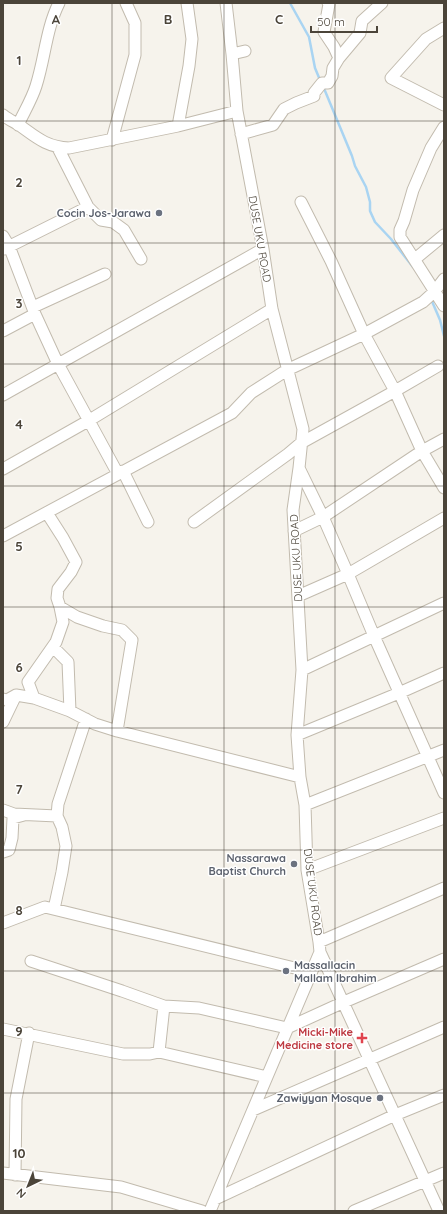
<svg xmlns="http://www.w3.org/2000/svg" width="447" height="1214" font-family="Quicksand,sans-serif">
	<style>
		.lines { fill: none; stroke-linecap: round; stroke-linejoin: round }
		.stream { stroke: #a9d4f2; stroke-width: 2.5 }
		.minor-casing { stroke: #c2bbae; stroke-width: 13 }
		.minor { stroke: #fff; stroke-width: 11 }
		.grid { fill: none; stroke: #4b4439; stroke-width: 1; stroke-opacity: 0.55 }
		.worship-dot { fill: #6b7280; stroke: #fff; stroke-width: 1.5 }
		.health-dot { fill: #e0444e; stroke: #fff; stroke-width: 1.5 }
		.labels { text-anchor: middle; stroke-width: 3; stroke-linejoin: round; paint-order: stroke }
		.worship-label { font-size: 11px; font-weight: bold; fill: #5b616d; stroke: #fff; text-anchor: end }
		.street-label { font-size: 11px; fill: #4b4439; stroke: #fff }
		.health-label { font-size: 11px; font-weight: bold; fill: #be3a42; stroke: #fff; text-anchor: end }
		.grid-label { font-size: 13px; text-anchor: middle; font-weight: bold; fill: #4b4439; stroke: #fff; stroke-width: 3; stroke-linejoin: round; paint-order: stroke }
	</style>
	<rect width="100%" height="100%" fill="#f6f3ec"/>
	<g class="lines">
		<path class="stream" d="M 290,3 L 309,37 L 315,68 L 320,80
			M 323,86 L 352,156 L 355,166 L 366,187 L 370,202 L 370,211 L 375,222 L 391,239 L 413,267
			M 431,299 L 440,320 L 444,336"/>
		<defs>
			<path id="minor" d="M 226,3 L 232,54 L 237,111
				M 328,3 L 329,4 L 324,32 L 334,47 L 339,58
				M 444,28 L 426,39 L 391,78 L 444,105
				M 232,54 L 245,51
				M 3,115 C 8,119 14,122 19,125 C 36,137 46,147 69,148 L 178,126 L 237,111 L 263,249 L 272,309 L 303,429 L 299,468 L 293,510 L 302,670 L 297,735 L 300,777 L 305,805 L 307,870 L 319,942 L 320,952 L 210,1211
				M 18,125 C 24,112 32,99 36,86 C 45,58 46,29 59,3
				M 178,126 L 189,66 L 192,39 L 187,3
				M 444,127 L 431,148 L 413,190 L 404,221 L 400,230 L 400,237 L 444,306
				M 241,134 L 273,125 L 284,109 L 296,103 L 314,96 L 314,93 L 322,83 L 328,83 L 332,76 L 333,68 L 339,58 L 360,33 L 362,21 L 382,3
				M 112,140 L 135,55 L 135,23 L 126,3
				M 58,148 L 88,207 L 101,220 L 113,222 L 124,230 L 141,259
				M 301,202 L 331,261 L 364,334 L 395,391 L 422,451 L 444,488
				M 3,236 L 9,246 L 35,314 L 58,364 L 118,474
				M 4,249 L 88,207
				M 415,259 L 444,235
				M 33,307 L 105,274
				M 3,331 L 35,314
				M 3,395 L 263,249
				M 299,468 L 323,517 L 348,574 L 374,636 L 444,793
				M 3,469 L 88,421 L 272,309
				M 123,471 L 148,522
				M 194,522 L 288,454 L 301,443 L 395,391 L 438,366
				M 294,531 L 323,517 L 422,451 L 444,439
				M 3,536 L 232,413 L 251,393 L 287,370 L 364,334 L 423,302 L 434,292 L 444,279
				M 298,596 L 348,574 L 444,518
				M 60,607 L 77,617 L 103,626 L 122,630 L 132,640 L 117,731
				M 53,647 L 68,662 L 70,711
				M 302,670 L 444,603
				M 34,698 L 28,682 L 56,642 L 63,622 L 60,607 L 57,598 L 58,589 L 71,572 L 76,562 L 63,538 L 47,513
				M 3,699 L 7,700 L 16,695 L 34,698 L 70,711 L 95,724 L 117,731 L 300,777
				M 3,722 L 16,695
				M 297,735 L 399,693 L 444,673
				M 305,805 L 444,750
				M 3,810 L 14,814 L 57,816
				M 3,852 L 9,850 L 12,838 L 13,818 L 24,815
				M 307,870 L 444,818
				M 54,909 L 62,872 L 66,846 L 62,827 L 57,816 L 58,804 L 86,719
				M 3,923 L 45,907 L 311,972
				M 319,942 L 444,888
				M 320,952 L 439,1211
				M 31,961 L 122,991 L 164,1006 L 199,1008 L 287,1028 L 344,1002 L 444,959
				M 3,1029 L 123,1054 L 150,1054 L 159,1052 L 267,1077
				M 159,1052 L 164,1006
				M 253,1110 L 444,1027
				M 3,1173 L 121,1187 L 202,1211
				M 15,1175 L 16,1099 L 29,1033
				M 215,1199 L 395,1115 L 444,1095
				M 354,1211 L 444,1173"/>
		</defs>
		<use href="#minor" class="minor-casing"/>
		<use href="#minor" class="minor"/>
	</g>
	<path class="grid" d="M 112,3 L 112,1211M 224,3 L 224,1211M 335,3 L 335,1211M 3,121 L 444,121M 3,243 L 444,243M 3,364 L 444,364M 3,486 L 444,486M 3,607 L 444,607M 3,728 L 444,728M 3,850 L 444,850M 3,971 L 444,971M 3,1093 L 444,1093"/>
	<g class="worship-dot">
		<circle cx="159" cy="213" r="4"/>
		<circle cx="294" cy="864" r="4"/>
		<circle cx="286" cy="971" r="4"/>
		<circle cx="380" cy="1098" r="4"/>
	</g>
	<path class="health-dot" d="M360 1032h4v4h4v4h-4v4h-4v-4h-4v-4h4z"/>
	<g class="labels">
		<g class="worship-label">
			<text x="151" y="217">Cocin Jos-Jarawa</text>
			<text x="286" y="862">Nassarawa<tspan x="286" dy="13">Baptist Church</tspan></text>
			<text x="294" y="969" text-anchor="start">Massallacin<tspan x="294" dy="13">Mallam Ibrahim</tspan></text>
			<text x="372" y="1102">Zawiyyan Mosque</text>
		</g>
		<g class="street-label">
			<text transform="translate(260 239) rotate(80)" y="4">DUSE UKU ROAD</text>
			<text transform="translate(296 558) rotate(-93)" y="4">DUSE UKU ROAD</text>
			<text transform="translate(313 892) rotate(83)" y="4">DUSE UKU ROAD</text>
		</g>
		<g class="health-label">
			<text x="353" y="1036">Micki-Mike<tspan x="353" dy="13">Medicine store</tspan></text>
		</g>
	</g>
	<g class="grid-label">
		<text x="56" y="24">A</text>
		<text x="168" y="24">B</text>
		<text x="279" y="24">C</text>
		<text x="19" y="65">1</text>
		<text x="19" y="187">2</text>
		<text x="19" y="308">3</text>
		<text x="19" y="429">4</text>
		<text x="19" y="551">5</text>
		<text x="19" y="672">6</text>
		<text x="19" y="794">7</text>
		<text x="19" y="915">8</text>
		<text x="19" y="1036">9</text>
		<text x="19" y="1158">10</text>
	</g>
	<rect width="447" height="1214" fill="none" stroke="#4b4439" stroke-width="8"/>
	<g transform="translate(28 1186) rotate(223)" stroke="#ffffff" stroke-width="3" paint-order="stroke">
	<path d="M0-3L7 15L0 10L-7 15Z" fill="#4b4439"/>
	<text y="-6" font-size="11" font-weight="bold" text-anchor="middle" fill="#4b4439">N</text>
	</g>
	<path d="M311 26v6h66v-6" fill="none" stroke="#4b4439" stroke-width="2"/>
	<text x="317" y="26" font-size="12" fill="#4b4439" stroke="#ffffff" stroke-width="3" paint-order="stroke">50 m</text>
</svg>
